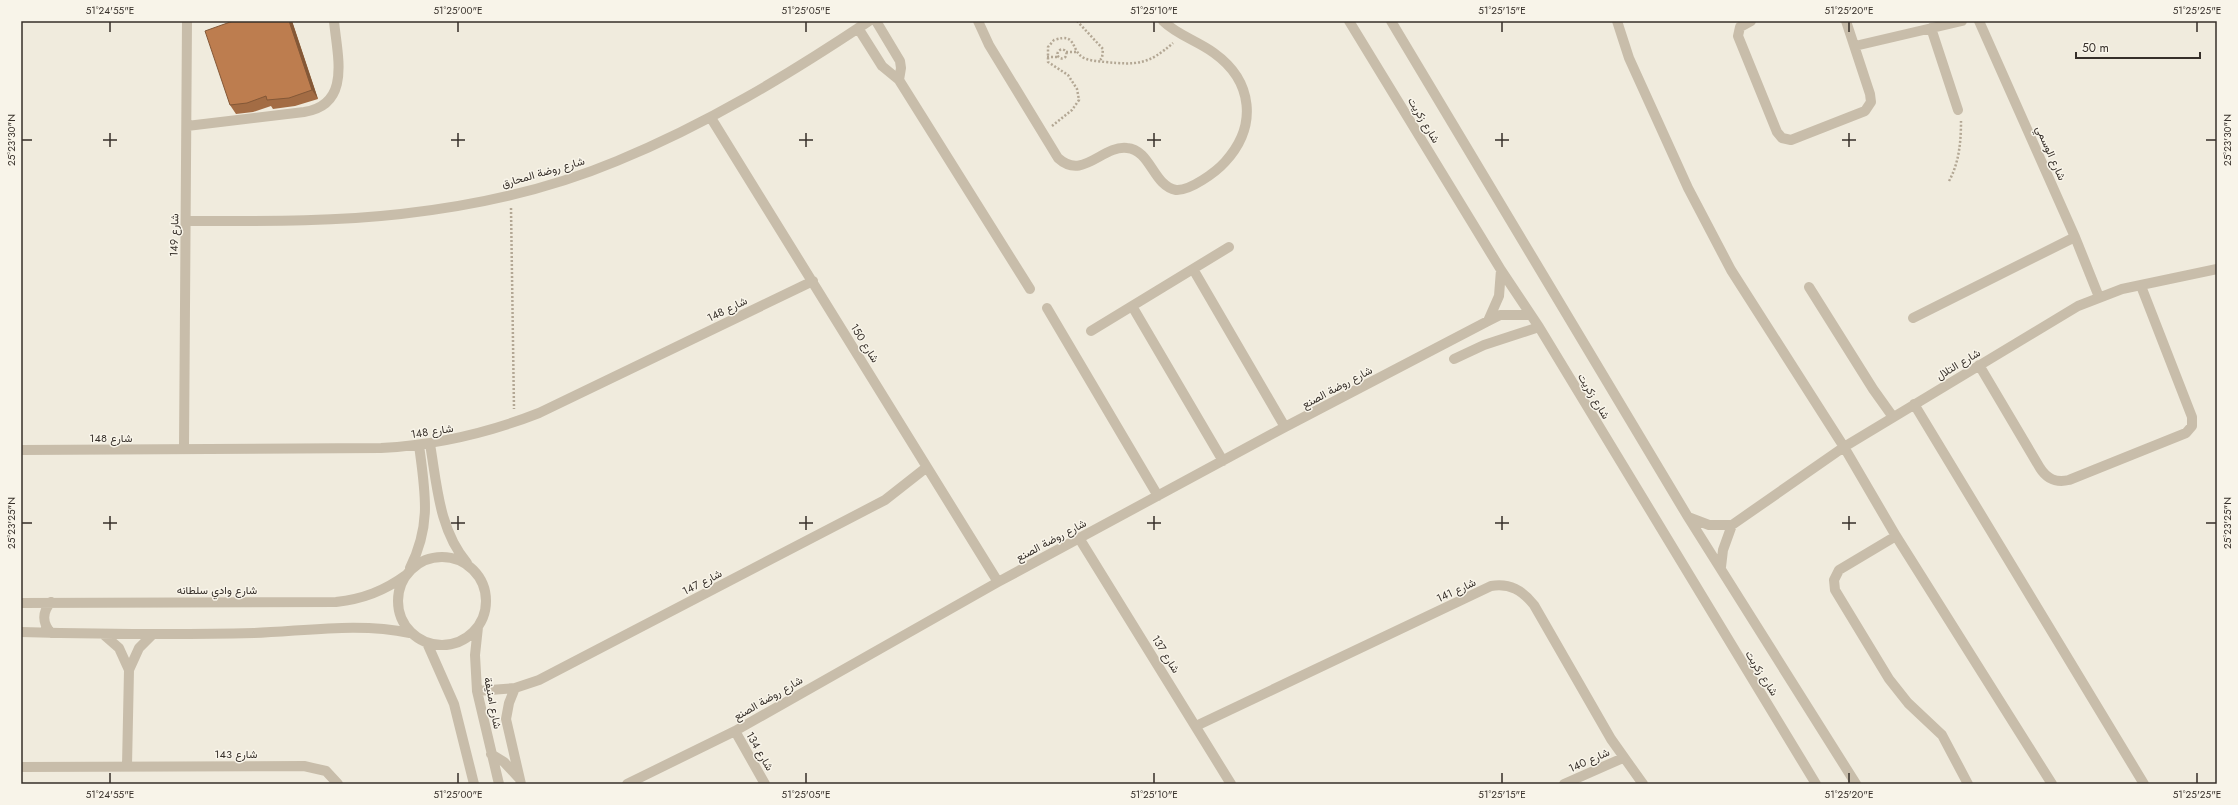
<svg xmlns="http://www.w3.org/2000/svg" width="2238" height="805" font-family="Jost,Vazirmatn,sans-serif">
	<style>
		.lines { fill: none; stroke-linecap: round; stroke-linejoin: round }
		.path { stroke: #b3a794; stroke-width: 2.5; stroke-dasharray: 2 2; stroke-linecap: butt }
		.minor { stroke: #c8bdaa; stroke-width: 10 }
		.wall { fill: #a36c44 }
		.shaded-wall { fill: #845837 }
		.building { fill: #bd7d4f; stroke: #845837 }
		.ticks { fill: none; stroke: #362f29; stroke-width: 1.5 }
		.labels { text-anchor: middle; stroke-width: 3; stroke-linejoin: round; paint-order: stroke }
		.street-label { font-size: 11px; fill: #362f29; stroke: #f8f4e9 }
		.neatline { fill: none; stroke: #362f29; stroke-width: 1.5 }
		.ticks-label { font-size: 10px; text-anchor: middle; fill: #362f29 }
	</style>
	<rect width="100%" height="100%" fill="#f0ebdd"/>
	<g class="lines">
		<path class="path" d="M 1077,21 L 1103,49 L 1102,58 L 1099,61
			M1057.5 54a4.5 4.5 0 1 1 9 0a4.5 4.5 0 1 1-9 0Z
			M 1066,52 L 1078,52
			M 1047,57 L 1058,57
			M 1052,126 L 1072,110 L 1079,100 L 1077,89 L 1068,75 L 1048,62 L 1048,47 L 1054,40 C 1078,32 1070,51 1084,58 C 1090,61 1098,61 1105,62 C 1137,65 1148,65 1173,43
			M 1949,181 C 1959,163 1961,142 1961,121
			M 511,208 L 514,409"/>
		<path class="minor" d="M 876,21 L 900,61 L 901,68 L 899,80
			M 978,21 L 989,45 L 1058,158 C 1083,181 1102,145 1127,148 C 1151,150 1153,186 1176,190 C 1190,191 1216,172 1225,162 C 1258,126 1253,81 1214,53 C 1198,41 1177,35 1163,21
			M 1349,21 L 1501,270 L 1539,327 L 1816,784
			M 1391,21 L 1688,517 L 1856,784
			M 1617,21 L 1629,58 L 1688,188 L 1731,270 L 1844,447 L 1896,536 L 2052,784
			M 1751,21 L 1740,27 L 1738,36 L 1777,132 L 1782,138 L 1791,140 L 1865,111 L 1871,102 L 1870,94 L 1846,21
			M 1979,21 L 2075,237 L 2099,297
			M 858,28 L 882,66 L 899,80 L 1030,289
			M 1931,28 L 1958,110
			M 1855,46 L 1962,21
			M 711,118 L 998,582
			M 187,126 L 304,112 C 352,105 337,55 334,21
			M 186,221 C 258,221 330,222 401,214 C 474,206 550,189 617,161 C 707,124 788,75 869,21
			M 1193,269 L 1285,427
			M 1809,287 L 1873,389 L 1893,417
			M 1132,306 L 1223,461
			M 1047,308 L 1158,496
			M 1913,318 L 2075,237
			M 1488,321 L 1499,296 L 1501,270
			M 1091,331 L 1229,247
			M 1454,359 L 1484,345 L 1539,327
			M 1979,365 L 2040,468 C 2047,479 2056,483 2069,480 L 2186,433 L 2192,426 L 2192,417 L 2141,286
			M 1914,404 L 2144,784
			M 430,444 C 437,485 439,530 467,563
			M 184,449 L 187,21
			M 21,450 L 381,448 C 437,445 488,433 539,413 L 813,281
			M 1688,517 L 1709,525 L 1732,525 L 1844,447 L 2078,306 L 2122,289 L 2217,269
			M 1896,536 L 1839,570 L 1834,580 L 1835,590 L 1889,679 L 1908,703 L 1942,735 L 1968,784
			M 1079,538 L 1231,784
			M398 601a44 44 0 1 1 88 0a44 44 0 1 1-88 0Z
			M 1721,567 L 1723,550 L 1732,525
			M 410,568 C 432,524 425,492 419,445
			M 21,603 L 336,602 C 363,599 384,591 406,575
			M 478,627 L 475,655 L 477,691 L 499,784
			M 21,632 C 99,634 176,635 254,633 C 306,631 359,622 410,633
			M 51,633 C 42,623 42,612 51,602
			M 103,634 L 119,648 L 129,670
			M 427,643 L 454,704 L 474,784
			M 515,688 L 509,703 L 506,719 L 521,784
			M 477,691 L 515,688 L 539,680 L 885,500 L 927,467
			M 1196,726 L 1491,586 C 1510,583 1522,590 1534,605 L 1611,739 L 1643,784
			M 735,731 L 765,784
			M 491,754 L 504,762 L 518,777
			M 127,766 L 129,670 L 139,648 L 153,634
			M 21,767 L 304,766 L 326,771 L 338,784
			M 627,784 L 735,731 L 998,582 L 1285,427 L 1488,321 L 1500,315 L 1531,315
			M 1564,784 L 1623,758"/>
	</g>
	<path class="wall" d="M 292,21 L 318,99 L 295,106 L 273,109 L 271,106 L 253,112 L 236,114 L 230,105 Z"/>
	<path class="shaded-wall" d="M 289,21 L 292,21 L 318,99 L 312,90 Z"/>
	<path class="building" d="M 233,21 L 289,21 L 312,90 L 289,98 L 267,100 L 266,96 L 247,103 L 230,105 L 205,31 Z"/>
	<path class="ticks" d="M 110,22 L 110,32M 458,22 L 458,32M 806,22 L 806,32M 1154,22 L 1154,32M 1502,22 L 1502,32M 1849,22 L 1849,32M 2197,22 L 2197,32M 110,133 L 110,147M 458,133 L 458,147M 806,133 L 806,147M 1154,133 L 1154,147M 1502,133 L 1502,147M 1849,133 L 1849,147M 22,140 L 32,140M 103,140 L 117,140M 451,140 L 465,140M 799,140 L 813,140M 1147,140 L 1161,140M 1495,140 L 1509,140M 1842,140 L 1856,140M 2206,140 L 2216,140M 110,516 L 110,530M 458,516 L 458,530M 806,516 L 806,530M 1154,516 L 1154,530M 1502,516 L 1502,530M 1849,516 L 1849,530M 22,523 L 32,523M 103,523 L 117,523M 451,523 L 465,523M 799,523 L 813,523M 1147,523 L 1161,523M 1495,523 L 1509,523M 1842,523 L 1856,523M 2206,523 L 2216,523M 110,773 L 110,783M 458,773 L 458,783M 806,773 L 806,783M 1154,773 L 1154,783M 1502,773 L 1502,783M 1849,773 L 1849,783M 2197,773 L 2197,783"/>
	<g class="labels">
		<g class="street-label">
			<text transform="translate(1424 120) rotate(59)" y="4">شارع زكريت</text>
			<text transform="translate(2051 153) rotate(66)" y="4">شارع الوسمي</text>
			<text transform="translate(543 172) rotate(-16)" y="4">شارع روضة المحارق</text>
			<text transform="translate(174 235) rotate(-89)" y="4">شارع 149</text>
			<text transform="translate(727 309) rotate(-26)" y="4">شارع 148</text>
			<text transform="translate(865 343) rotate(58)" y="4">شارع 150</text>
			<text transform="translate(1958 364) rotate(-31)" y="4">شارع التلال</text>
			<text transform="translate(1337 387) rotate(-28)" y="4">شارع روضة الصنع</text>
			<text transform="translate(1594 396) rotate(59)" y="4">شارع زكريت</text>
			<text transform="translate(432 431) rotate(-9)" y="4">شارع 148</text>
			<text x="111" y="442">شارع 148</text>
			<text transform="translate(1051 540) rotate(-28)" y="4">شارع روضة الصنع</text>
			<text transform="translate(702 582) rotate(-27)" y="4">شارع 147</text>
			<text x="217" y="594">شارع وادي سلطانه</text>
			<text transform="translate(1456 590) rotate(-25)" y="4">شارع 141</text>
			<text transform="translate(1166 654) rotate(58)" y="4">شارع 137</text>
			<text transform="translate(1762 673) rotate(58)" y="4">شارع زكريت</text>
			<text transform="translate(768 698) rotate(-30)" y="4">شارع روضة الصنع</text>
			<text transform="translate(493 703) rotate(79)" y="4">شارع امنيفة</text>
			<text transform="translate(760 751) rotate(60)" y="4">شارع 134</text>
			<text x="236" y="758">شارع 143</text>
			<text transform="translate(1589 760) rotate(-24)" y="4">شارع 140</text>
		</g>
	</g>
	<rect width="2238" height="805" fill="none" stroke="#f8f4e9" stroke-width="44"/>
	<path d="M2076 52v6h124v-6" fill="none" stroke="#362f29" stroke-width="2"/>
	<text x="2082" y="52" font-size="12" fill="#362f29" stroke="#f8f4e9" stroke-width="3" paint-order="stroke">50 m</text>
	<rect x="22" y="22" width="2194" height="761" class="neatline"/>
	<g class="ticks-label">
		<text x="110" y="14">51°24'55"E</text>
		<text x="458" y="14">51°25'00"E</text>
		<text x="806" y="14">51°25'05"E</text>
		<text x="1154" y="14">51°25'10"E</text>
		<text x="1502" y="14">51°25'15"E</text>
		<text x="1849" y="14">51°25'20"E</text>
		<text x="2197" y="14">51°25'25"E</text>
		<text transform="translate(11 140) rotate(-90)" y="4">25°23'30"N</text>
		<text transform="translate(2227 140) rotate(-90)" y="4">25°23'30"N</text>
		<text transform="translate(11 523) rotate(-90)" y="4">25°23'25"N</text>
		<text transform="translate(2227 523) rotate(-90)" y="4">25°23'25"N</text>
		<text x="110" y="798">51°24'55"E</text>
		<text x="458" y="798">51°25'00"E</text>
		<text x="806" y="798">51°25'05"E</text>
		<text x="1154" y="798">51°25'10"E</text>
		<text x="1502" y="798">51°25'15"E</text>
		<text x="1849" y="798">51°25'20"E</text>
		<text x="2197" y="798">51°25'25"E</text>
	</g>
</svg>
